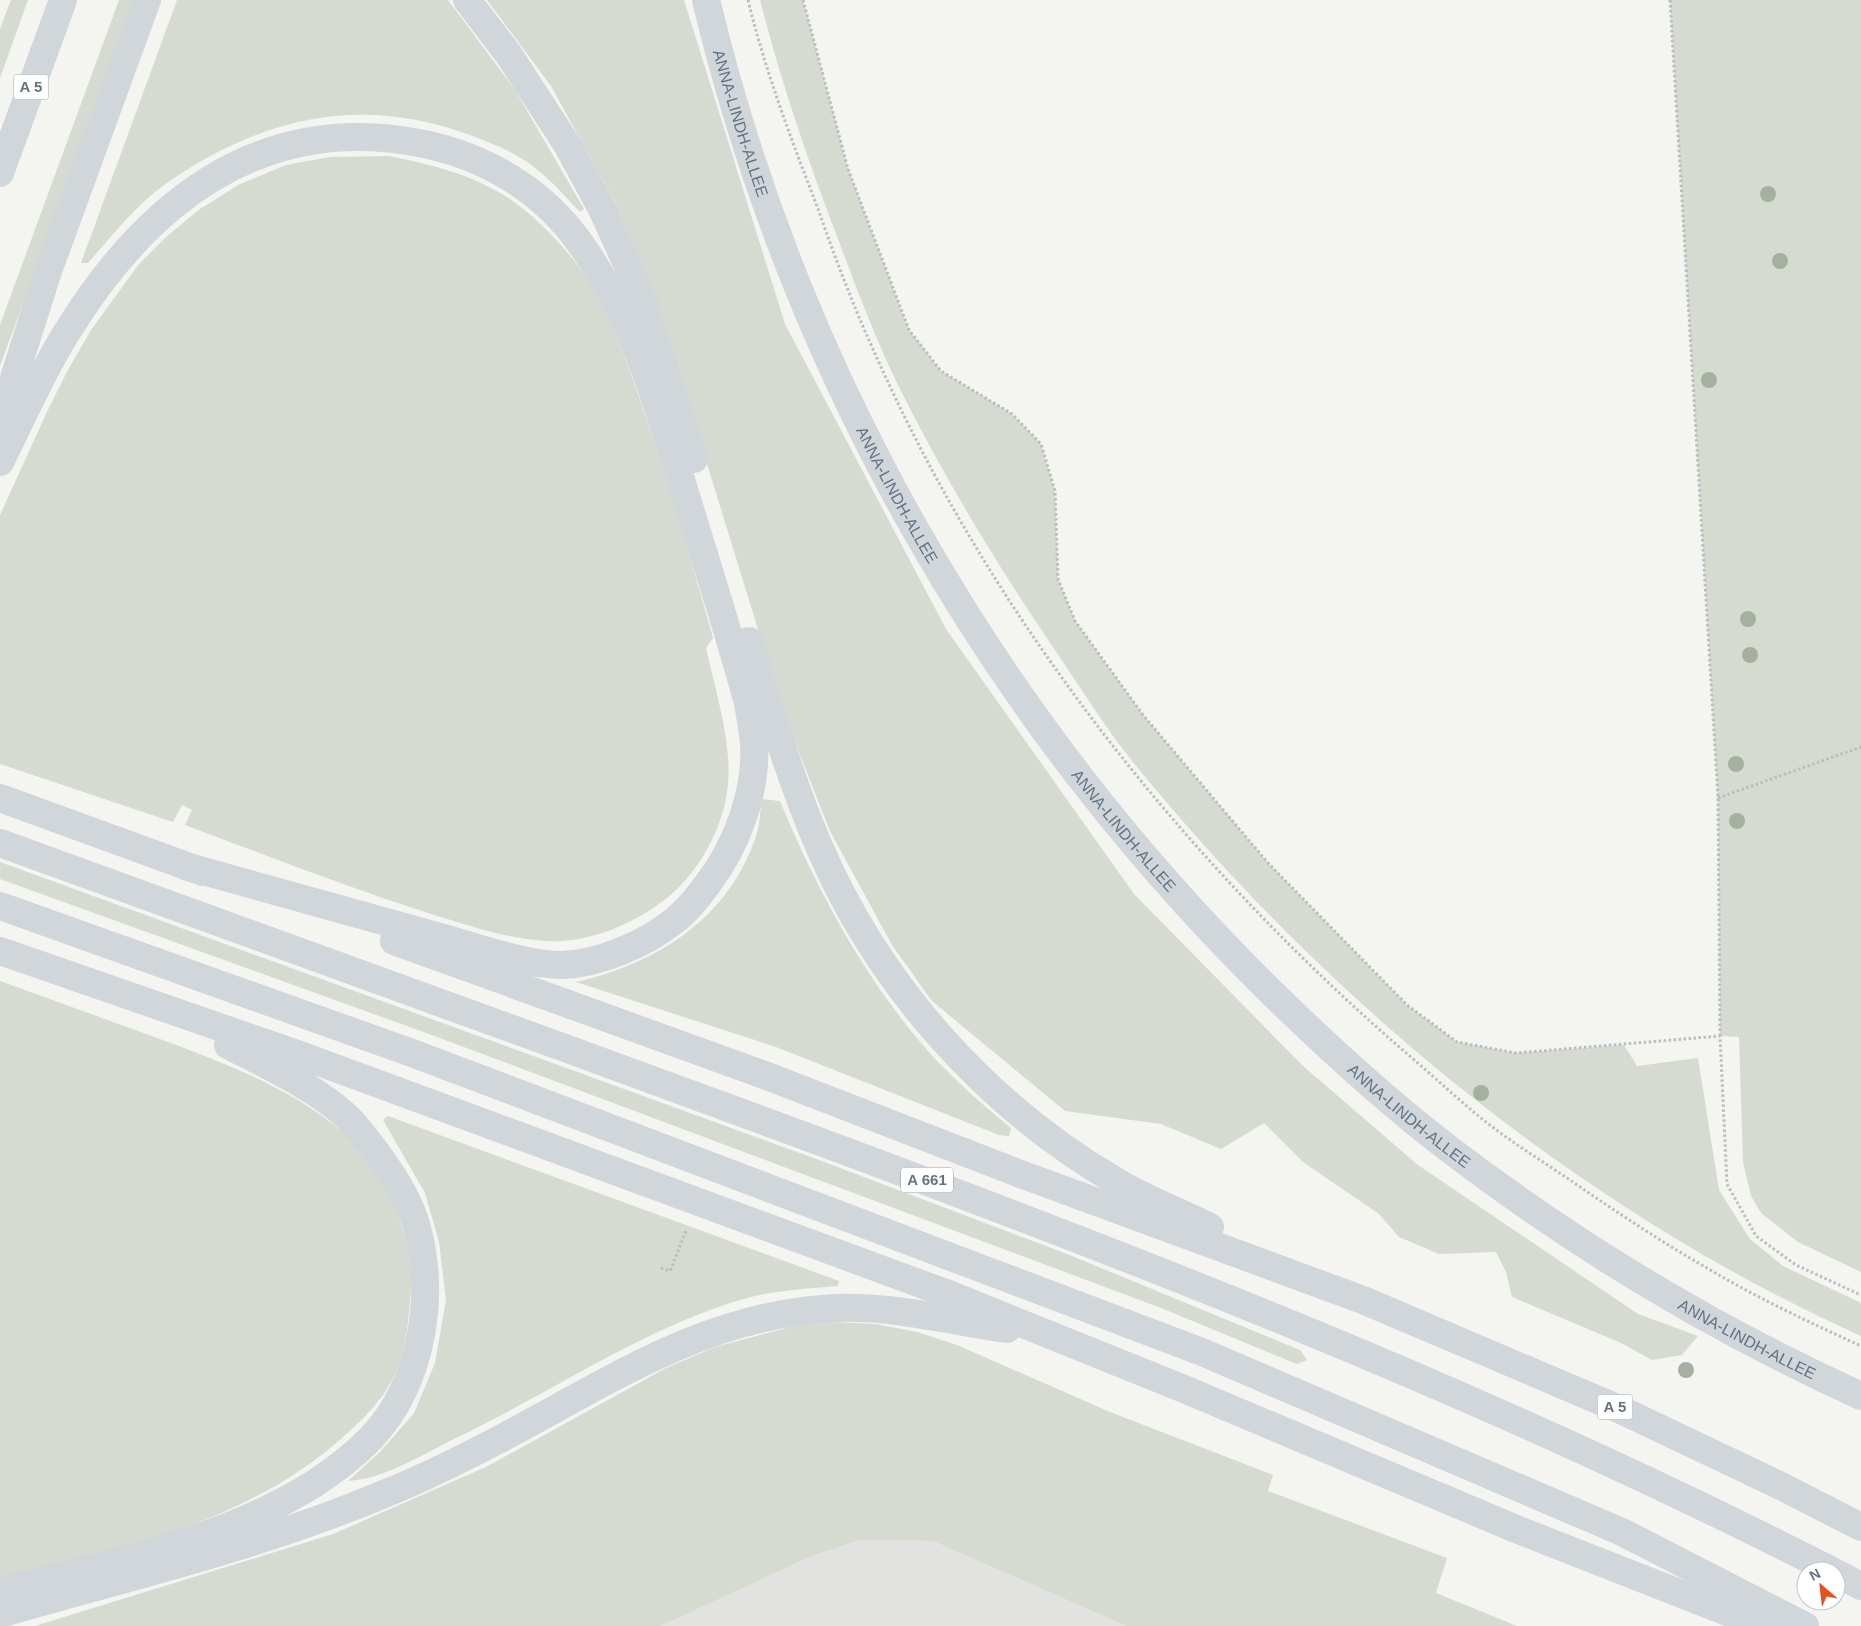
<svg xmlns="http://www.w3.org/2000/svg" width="1861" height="1626" font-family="Arial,sans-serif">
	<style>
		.built { fill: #e2e3e1 }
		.green { fill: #d5dbd1 }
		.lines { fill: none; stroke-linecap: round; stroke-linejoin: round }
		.path { stroke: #bbbdbf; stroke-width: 3; stroke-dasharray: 2.5 2.5; stroke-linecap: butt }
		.secondary { stroke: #d1d6da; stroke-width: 28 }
		.motorway { stroke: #d1d6da; stroke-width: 28 }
		.tree { fill: #a5b0a1 }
		.labels { text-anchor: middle; stroke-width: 5; stroke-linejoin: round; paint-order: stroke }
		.shield { fill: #fff; stroke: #919da8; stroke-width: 1 }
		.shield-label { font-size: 15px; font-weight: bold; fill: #627382 }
		.street-label { font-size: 16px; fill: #627382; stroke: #fff }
	</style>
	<rect width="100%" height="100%" fill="#f4f4f0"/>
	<path class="built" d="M 860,1540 L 933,1541 L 1126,1626 L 661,1626 L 812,1556 Z"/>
	<path class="green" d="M 11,0 L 28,0 L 0,78 L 0,29 Z
		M 119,0 L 135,0 L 0,366 L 0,325 Z
		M 177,0 L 448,0 L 515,90 L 584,209 L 580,212 C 567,199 555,184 540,172 C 520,154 492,143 467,134 C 358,94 257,119 164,185 C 135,206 112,236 88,263 L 81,263 Z
		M 487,0 L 684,0 L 785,324 L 946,629 L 1134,894 L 1303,1066 L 1418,1165 L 1638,1314 L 1698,1336 L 1682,1355 L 1652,1360 L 1621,1343 L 1512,1297 L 1506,1272 L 1496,1252 L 1439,1254 L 1399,1237 L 1379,1214 L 1303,1162 L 1264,1123 L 1221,1149 L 1161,1124 L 1065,1111 L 932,1001 L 892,945 L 830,831 L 785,717 L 654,292 L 614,201 L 551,86 Z
		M 760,0 L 803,0 L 848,169 L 909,330 L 941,371 L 1012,414 L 1041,444 L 1055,491 L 1058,579 L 1075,621 L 1143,715 L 1268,863 L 1407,1005 L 1457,1042 L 1516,1053 L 1624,1045 L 1637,1066 L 1698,1058 L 1719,1190 L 1750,1239 L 1783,1266 L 1861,1303 L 1861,1336 C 1581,1210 1326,1000 1133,762 C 1107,730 1084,693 1061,659 C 1000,570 944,478 896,381 C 874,335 856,287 838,239 C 808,161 781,82 760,0 Z
		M 1670,0 L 1861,0 L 1861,1272 L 1798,1242 L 1761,1213 L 1751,1196 L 1743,1162 L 1739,1037 L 1720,1036 L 1718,798 Z
		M 389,156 C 429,164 467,173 502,194 C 531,211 567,248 585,276 C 612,318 629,367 645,414 C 671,488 692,563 713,638 L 706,648 C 715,689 732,742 728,784 C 725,820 706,859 681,885 C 649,918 593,944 547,941 C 505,939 464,924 425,912 C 344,886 265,855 185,825 L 192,810 L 182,805 L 173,822 L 0,764 L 0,515 L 46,414 L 69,368 L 91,330 L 139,264 L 165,238 L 200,209 L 240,184 L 286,165 L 330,157 Z
		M 762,799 L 780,801 C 817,890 864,978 928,1051 C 953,1079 983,1105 1011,1128 L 1009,1136 L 999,1135 L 776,1047 L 576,982 C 658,963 730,918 757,833 C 760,823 760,810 762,799 Z
		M 0,862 L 819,1160 L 1067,1254 L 1300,1350 L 1307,1360 L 1297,1364 L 1161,1308 L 429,1034 L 0,879 Z
		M 0,981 C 57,1002 114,1022 171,1043 C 232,1066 291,1089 342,1131 C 382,1163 414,1237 411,1288 C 409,1312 408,1340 399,1364 C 388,1395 367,1416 343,1437 C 249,1522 119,1550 0,1579 Z
		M 388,1116 L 839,1281 L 838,1286 C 803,1289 764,1291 730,1303 C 633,1335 548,1394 456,1438 C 423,1454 385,1479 348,1481 L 380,1452 L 414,1413 L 435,1363 L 446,1300 L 439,1242 L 425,1193 L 383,1120 Z
		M 834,1322 L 876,1324 L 917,1332 L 957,1345 L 1110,1412 L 1273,1475 L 1268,1491 L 1447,1558 L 1436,1593 L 1517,1626 L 1126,1626 L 933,1541 L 860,1540 L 812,1556 L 661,1626 L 35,1626 L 333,1534 L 486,1467 L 666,1368 L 715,1347 L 798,1325 Z"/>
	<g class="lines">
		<path class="path" d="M 748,0 C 765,70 791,139 817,206 C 835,258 854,308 877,358 C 996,625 1191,869 1412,1058 C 1440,1082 1466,1107 1495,1129 C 1519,1147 1545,1163 1570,1180 C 1615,1211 1660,1241 1707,1268 C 1757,1298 1809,1322 1861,1346
			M 803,0 L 848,169 L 909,330 L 941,371 L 1012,414 L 1041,444 L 1055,491 L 1058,579 L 1075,621 L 1143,715 L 1268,863 L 1407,1005 L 1457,1042 L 1516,1053 L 1720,1036 L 1727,1184 L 1756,1236 L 1796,1265 L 1861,1295
			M 1670,0 L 1718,798 L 1720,1036
			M 1718,798 L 1861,747
			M 661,1268 L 670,1271 L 686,1231"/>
		<path class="secondary" id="s1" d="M 706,0 C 796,375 992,716 1266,987 C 1324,1044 1385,1100 1449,1149 C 1576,1246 1716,1330 1861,1396"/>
		<path class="motorway" d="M 467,0 L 509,55 L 568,146 L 602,209 L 641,295 L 694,459
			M 0,173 L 63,0
			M 0,422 L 48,271 L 147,0
			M 0,462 C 22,419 41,373 67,332 C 145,205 257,114 414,142 C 482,154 543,189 582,246 C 635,321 659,409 686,496 C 707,565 729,633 748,703 C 750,716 753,730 754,744 C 757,791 737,845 709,882 C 699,896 687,911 674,921 C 645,944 599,964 562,965 C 524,965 471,945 433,935 C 351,912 268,889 185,866
			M 749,641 C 770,709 790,779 818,844 C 878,985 986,1106 1119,1183 C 1148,1200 1180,1212 1210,1227
			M 0,798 L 203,872
			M 0,843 C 249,933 497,1023 745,1114 C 1115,1250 1481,1391 1832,1571
			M 0,906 L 412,1053 L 1202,1352 L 1622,1532 L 1805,1626
			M 394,941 L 767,1076 L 1018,1173 L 1363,1300 L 1619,1409 L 1777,1484 L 1861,1527
			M 0,951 L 300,1055 L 951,1295 L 1184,1389 L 1516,1529 L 1763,1626
			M 1836,1573 L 1861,1586
			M 0,1591 C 105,1564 219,1543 312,1485 C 334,1471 354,1456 372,1437 C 423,1382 436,1295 416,1224 C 407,1196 391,1172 374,1149 C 365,1138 356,1124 345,1115 C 311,1085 268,1066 228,1045
			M 0,1614 C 128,1577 261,1546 384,1494 C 429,1476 472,1454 515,1431 C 619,1375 714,1313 837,1308 C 895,1306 951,1321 1007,1329"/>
	</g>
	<g class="tree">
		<circle cx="1768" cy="194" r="8"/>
		<circle cx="1780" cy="261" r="8"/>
		<circle cx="1709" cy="380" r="8"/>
		<circle cx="1748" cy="619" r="8"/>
		<circle cx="1750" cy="655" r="8"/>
		<circle cx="1736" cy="764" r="8"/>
		<circle cx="1737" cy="821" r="8"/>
		<circle cx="1481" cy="1093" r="8"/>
		<circle cx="1686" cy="1370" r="8"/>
	</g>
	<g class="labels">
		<g class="shield">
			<rect x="13.5" y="74.5" width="35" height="25" rx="4"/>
			<rect x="901" y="1167.5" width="52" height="25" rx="4"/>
			<rect x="1597.5" y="1394.5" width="35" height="25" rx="4"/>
		</g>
		<g class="shield-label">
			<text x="31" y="92">A 5</text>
			<text x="927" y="1185">A 661</text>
			<text x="1615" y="1412">A 5</text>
		</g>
		<g class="street-label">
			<text dy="6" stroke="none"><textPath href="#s1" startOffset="128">ANNA-LINDH-ALLEE</textPath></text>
			<text dy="6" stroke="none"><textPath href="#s1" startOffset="532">ANNA-LINDH-ALLEE</textPath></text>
			<text dy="6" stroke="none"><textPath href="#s1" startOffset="938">ANNA-LINDH-ALLEE</textPath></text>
			<text dy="6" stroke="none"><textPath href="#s1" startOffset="1342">ANNA-LINDH-ALLEE</textPath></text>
			<text dy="6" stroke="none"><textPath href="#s1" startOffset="1748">ANNA-LINDH-ALLEE</textPath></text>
		</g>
	</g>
	<g transform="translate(1821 1586) rotate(332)"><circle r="24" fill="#ffffff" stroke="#c0c7cd"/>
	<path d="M0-4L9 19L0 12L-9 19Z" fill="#e9501b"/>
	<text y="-8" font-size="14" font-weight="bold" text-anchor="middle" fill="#627382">N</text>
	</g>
</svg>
